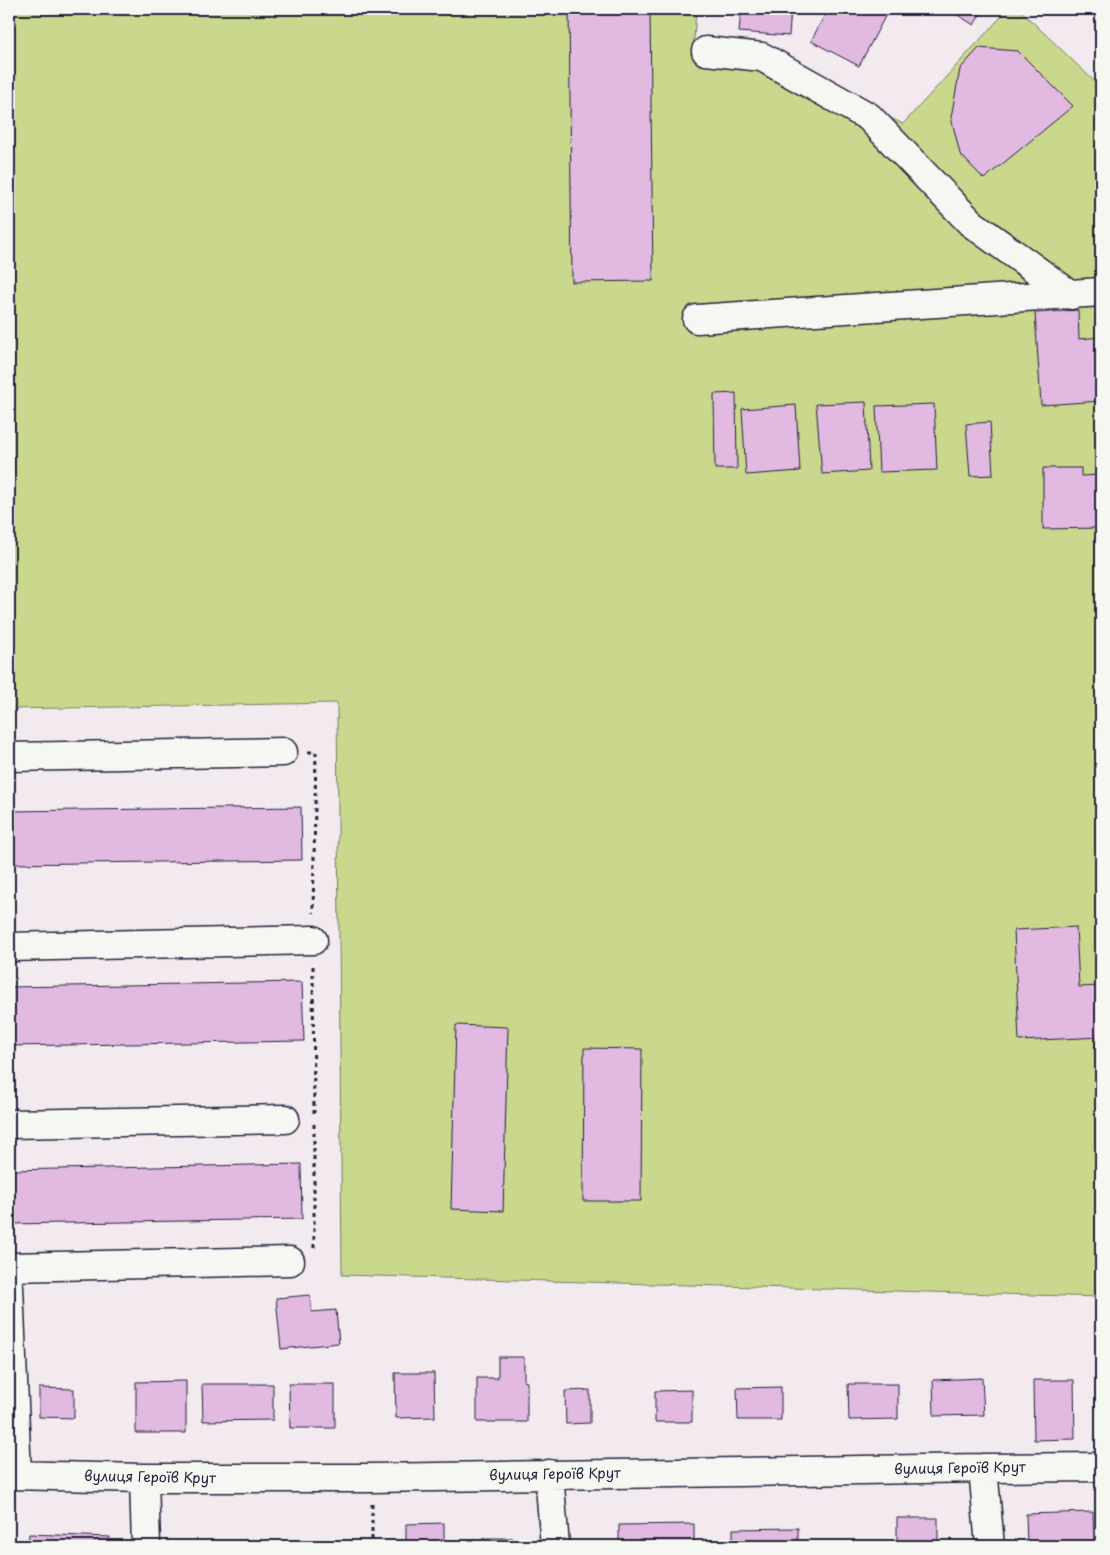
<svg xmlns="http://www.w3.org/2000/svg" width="1110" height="1555" font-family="'Playpen Sans',sans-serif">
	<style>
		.green { fill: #c9d88c; stroke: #767d64 }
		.building { fill: #e1b9e1; stroke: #22223b }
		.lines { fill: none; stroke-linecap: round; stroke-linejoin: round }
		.minor-casing { stroke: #22223b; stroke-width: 31 }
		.path { stroke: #22223b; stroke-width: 3; stroke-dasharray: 4 4; stroke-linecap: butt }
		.minor { stroke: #f6f6f2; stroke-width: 28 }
		.labels { text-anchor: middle; stroke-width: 4; stroke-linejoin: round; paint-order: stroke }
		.street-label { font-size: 14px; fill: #22223b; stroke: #f6f6f2 }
	</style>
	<rect width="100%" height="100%" fill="#f2eaef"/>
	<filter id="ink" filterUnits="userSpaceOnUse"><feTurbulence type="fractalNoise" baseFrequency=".02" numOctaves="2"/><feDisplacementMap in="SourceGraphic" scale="10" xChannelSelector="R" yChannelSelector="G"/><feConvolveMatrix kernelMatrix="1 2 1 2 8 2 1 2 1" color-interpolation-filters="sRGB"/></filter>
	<g filter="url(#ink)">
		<path class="green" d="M 9,9 L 696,9 L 693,57 L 794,71 L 903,124 L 1008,9 L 1019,9 L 1092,79 L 1101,90 L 1101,1297 L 342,1275 L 337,703 L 9,709 Z"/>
		<path class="building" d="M 569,9 L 650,9 L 653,281 L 572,282 Z
			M 741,9 L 791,9 L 789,36 L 739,32 Z
			M 828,9 L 889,9 L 859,66 L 811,41 Z
			M 948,9 L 983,9 L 974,25 Z
			M 979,48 L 1018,51 L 1073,106 L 984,179 L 960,154 L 951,117 L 960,69 Z
			M 1078,310 L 1079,339 L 1101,337 L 1101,401 L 1041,405 L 1035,313 Z
			M 736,393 L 737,469 L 715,469 L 714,394 Z
			M 866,402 L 869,471 L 822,474 L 816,404 Z
			M 934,404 L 937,470 L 879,472 L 876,406 Z
			M 796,405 L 800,471 L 746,475 L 742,409 Z
			M 990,422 L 993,475 L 970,476 L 966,424 Z
			M 1043,468 L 1081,468 L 1081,476 L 1101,475 L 1101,528 L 1043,529 Z
			M 301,807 L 302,860 L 9,864 L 9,811 Z
			M 1076,927 L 1079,987 L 1101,986 L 1101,1037 L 1019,1041 L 1014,930 Z
			M 302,982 L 304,1041 L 9,1046 L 9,987 Z
			M 456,1025 L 508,1027 L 503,1211 L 451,1209 Z
			M 584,1048 L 642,1049 L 641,1201 L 583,1201 Z
			M 301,1164 L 302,1219 L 9,1224 L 9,1170 Z
			M 310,1295 L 312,1312 L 336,1310 L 339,1343 L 281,1349 L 276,1298 Z
			M 498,1357 L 524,1357 L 524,1381 L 527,1382 L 527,1422 L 477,1422 L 477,1378 L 498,1378 Z
			M 395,1373 L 434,1373 L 435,1417 L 396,1418 Z
			M 982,1378 L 984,1415 L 934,1416 L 933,1380 Z
			M 1033,1380 L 1074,1380 L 1075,1439 L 1034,1440 Z
			M 186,1381 L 186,1433 L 136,1433 L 136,1382 Z
			M 202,1384 L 273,1384 L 273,1420 L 203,1421 Z
			M 289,1384 L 335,1384 L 335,1428 L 290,1428 Z
			M 848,1384 L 898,1384 L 898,1419 L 849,1420 Z
			M 781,1387 L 781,1420 L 738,1420 L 737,1388 Z
			M 39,1388 L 74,1389 L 74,1418 L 39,1417 Z
			M 590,1390 L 590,1423 L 566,1424 L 565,1391 Z
			M 692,1390 L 692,1422 L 655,1422 L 655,1391 Z
			M 1093,1512 L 1094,1546 L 1027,1546 L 1026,1514 Z
			M 897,1518 L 938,1518 L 938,1546 L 897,1546 Z
			M 444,1523 L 444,1546 L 406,1546 L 406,1524 Z
			M 694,1524 L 694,1546 L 619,1546 L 619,1525 Z
			M 798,1528 L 798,1546 L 733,1546 L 733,1529 Z
			M 29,1534 L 110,1537 L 109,1546 L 28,1546 Z
			M 483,1538 L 513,1538 L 513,1546 L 483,1546 Z"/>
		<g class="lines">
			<defs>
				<path id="minor" d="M 706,51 L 762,57 L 869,117 L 971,223 L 1071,295
					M 697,319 L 1101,292
					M 9,757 L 283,752
					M 9,947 L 313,940
					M 9,1124 L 285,1119
					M 9,1267 L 290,1261
					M 9,1287 L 17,1475
					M 983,1468 L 990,1546
					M 549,1474 L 555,1546
					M 9,1475 L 144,1478 L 371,1478 L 983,1468 L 1101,1467
					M 144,1478 L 146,1546"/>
			</defs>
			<use href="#minor" class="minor-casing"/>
			<path class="path" d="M 308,752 L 316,752 L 313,913
				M 313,966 L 314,1113
				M 314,1124 L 314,1248
				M 372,1504 L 372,1546"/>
			<use href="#minor" class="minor"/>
		</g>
	</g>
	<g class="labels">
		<g class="street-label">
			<text transform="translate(960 1468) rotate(-1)" y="5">вулиця Героїв Крут</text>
			<text transform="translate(555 1474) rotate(-1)" y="5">вулиця Героїв Крут</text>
			<text transform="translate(150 1477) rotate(1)" y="5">вулиця Героїв Крут</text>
		</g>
	</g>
	<rect width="1110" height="1555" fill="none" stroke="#f6f6f2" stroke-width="30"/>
	<rect x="15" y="15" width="1080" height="1525" fill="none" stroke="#22223b" stroke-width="2" filter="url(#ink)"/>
</svg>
